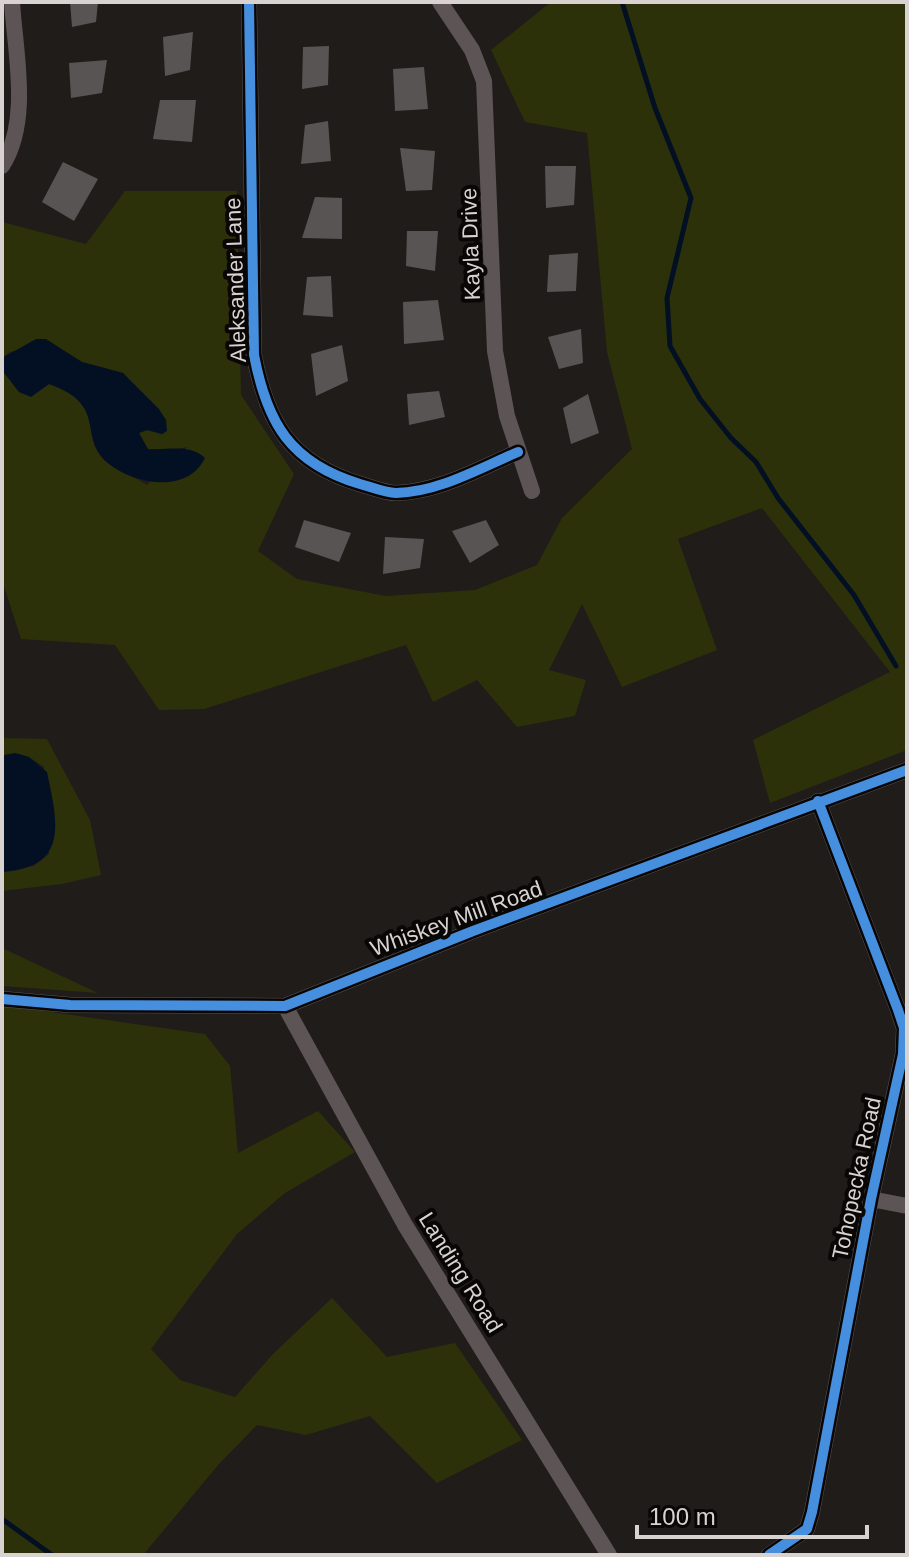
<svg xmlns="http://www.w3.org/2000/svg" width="909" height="1557" font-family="Arial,sans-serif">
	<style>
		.green { fill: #2c310a }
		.water { fill: #031024 }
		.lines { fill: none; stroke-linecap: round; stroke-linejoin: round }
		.stream { stroke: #031024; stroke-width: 5 }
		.building { fill: #585453 }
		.minor { stroke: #5d5456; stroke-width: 16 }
		.cycleway-casing { stroke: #090606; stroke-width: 15 }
		.cycleway { stroke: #468fdf; stroke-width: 10 }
		.labels { text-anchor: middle; stroke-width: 8; stroke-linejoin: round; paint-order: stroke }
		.street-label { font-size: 22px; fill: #d8d3d1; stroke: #090606 }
	</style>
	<rect width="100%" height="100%" fill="#201c1a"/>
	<path class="green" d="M 551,2 L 907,2 L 907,750 L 770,803 L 753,740 L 890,672 L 762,508 L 678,539 L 717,650 L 622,687 L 582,604 L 549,670 L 586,680 L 575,716 L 517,727 L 477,680 L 433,702 L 406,645 L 204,709 L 159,710 L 115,645 L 21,639 L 2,580 L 2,370 L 19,392 L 31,396 L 49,384 C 109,406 77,429 104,460 C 115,471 134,476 147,485 L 187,447 L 168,451 L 147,449 L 139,433 L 147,430 L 162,434 L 166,420 L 123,373 L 82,362 L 51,345 L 10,352 L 2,358 L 2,222 L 86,244 L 125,191 L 237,191 L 241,395 L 294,474 L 258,551 L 297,579 L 386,596 L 475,590 L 537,565 L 562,518 L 632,449 L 607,352 L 587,133 L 525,122 L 491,50 Z
		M 2,738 L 47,739 L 90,820 L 101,875 L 62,884 L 2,891 L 2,872 L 34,866 L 49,854 L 44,767 C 32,758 16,749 2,756 Z
		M 2,948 L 98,993 L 2,986 Z
		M 2,1005 L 205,1034 L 230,1066 L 238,1153 L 318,1111 L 355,1152 L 285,1193 L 237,1234 L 151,1349 L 180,1380 L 235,1397 L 273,1354 L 332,1298 L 387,1357 L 455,1343 L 522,1440 L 437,1483 L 370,1416 L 306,1435 L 257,1425 L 219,1464 L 143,1555 L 2,1555 Z"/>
	<path class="water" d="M 36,339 L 46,339 L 82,362 L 123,373 L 159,409 L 166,420 L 167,431 L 162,434 L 147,430 L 139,433 L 148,449 C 168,451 188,443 205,458 C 187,495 133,484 108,463 C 77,437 109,405 49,384 L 31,397 L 19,392 L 2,370 L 2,358 Z
		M 15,753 L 29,757 L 47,772 C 58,824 69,867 2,872 L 2,756 Z"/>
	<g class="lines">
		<path class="stream" d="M 622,2 L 655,108 L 691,198 L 667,298 L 670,346 L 700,399 L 731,438 L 756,462 L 778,498 L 854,595 L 896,666
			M 2,1519 L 52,1555"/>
	</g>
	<path class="building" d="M 70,2 L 98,2 L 96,22 L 72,27 Z
		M 193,32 L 190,70 L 165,76 L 163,37 Z
		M 329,46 L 328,85 L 302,89 L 303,47 Z
		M 107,60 L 102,93 L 71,98 L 69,63 Z
		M 424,67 L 428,109 L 395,111 L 393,69 Z
		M 160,100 L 196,100 L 192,142 L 153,139 Z
		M 328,121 L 331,161 L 301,164 L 305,125 Z
		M 400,148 L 435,151 L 432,190 L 406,191 Z
		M 63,162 L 98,179 L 74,221 L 42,202 Z
		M 545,166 L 576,166 L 574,205 L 546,208 Z
		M 315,197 L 342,198 L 342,239 L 302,238 Z
		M 407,231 L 438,231 L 435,271 L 406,266 Z
		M 578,253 L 576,291 L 547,292 L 549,255 Z
		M 331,276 L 333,317 L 303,315 L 307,277 Z
		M 438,300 L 444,340 L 404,344 L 403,302 Z
		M 581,329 L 583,363 L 559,369 L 548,337 Z
		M 342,345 L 348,381 L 316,396 L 311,354 Z
		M 439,391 L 445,417 L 409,425 L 407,394 Z
		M 588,394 L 599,433 L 571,444 L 563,408 Z
		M 304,520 L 351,533 L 339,562 L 295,547 Z
		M 486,520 L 499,545 L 470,563 L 452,531 Z
		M 385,537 L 424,539 L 420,568 L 383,574 Z"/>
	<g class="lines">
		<path class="minor" d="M 249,2 L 254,355 C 267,423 290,463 360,484 C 371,487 385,493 396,493 C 439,492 480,468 518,452
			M 440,2 L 472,50 L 484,81 L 495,351 L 507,416 L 532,491
			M 2,166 C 31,121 15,52 12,2
			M 2,999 L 70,1005 L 285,1006 L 473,931 L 907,770
			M 285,1006 L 405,1225 L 609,1555
			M 871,1199 L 907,1206
			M 769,1555 L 807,1529 L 812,1512 L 871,1199 L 903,1054 L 904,1028 L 898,1010 L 818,801"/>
		<defs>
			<path id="cycleway" d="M 249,2 L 254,355 C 267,423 290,463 360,484 C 371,487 385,493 396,493 C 439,492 480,468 518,452
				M 2,999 L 70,1005 L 285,1006 L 473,931 L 907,770
				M 769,1555 L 807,1529 L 812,1512 L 871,1199 L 903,1054 L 904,1028 L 898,1010 L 818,801"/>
		</defs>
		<use href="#cycleway" class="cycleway-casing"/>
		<use href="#cycleway" class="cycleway"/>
	</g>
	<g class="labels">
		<g class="street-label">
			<text transform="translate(470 244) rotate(-92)" y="8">Kayla Drive</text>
			<text transform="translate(235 280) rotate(-92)" y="8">Aleksander Lane</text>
			<text transform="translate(456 918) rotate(-20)" y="8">Whiskey Mill Road</text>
			<text transform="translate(856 1178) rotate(-78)" y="8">Tohopecka Road</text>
			<text transform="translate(461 1272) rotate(58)" y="8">Landing Road</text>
		</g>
	</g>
	<rect width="909" height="1557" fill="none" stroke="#d8d3d1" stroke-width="8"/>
	<path d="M637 1525v12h230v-12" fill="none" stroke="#d8d3d1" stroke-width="4"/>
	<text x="649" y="1525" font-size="24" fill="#d8d3d1" stroke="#090606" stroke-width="6" paint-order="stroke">100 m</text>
</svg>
